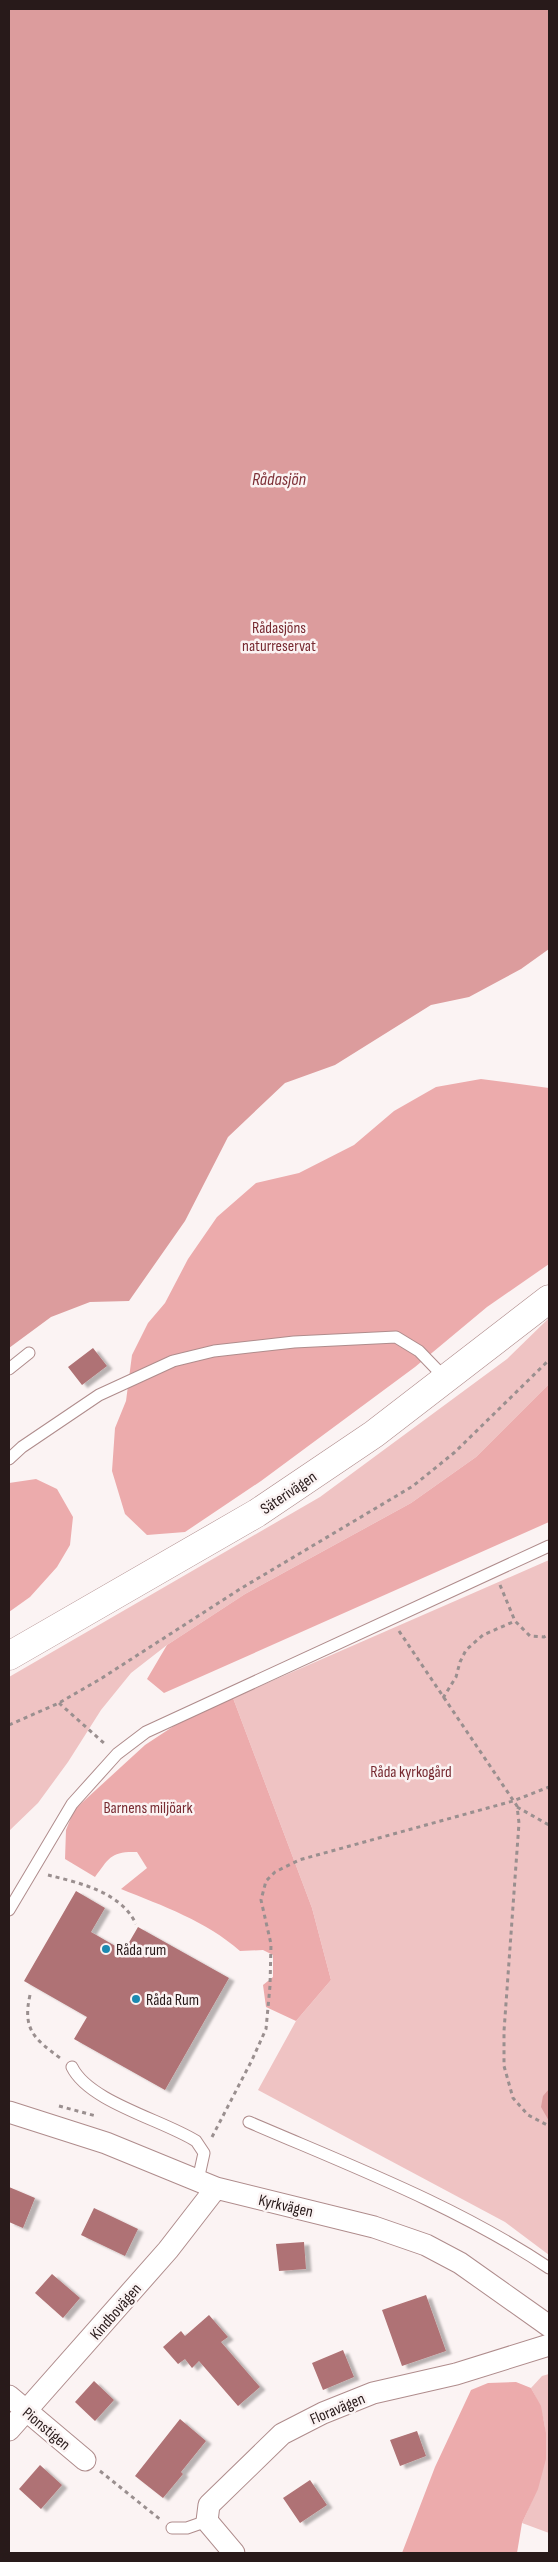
<svg xmlns="http://www.w3.org/2000/svg" width="558" height="2562" font-family="'Sofia Sans Condensed',sans-serif">
	<style>
		.green { fill: #efc3c3 }
		.forest { fill: #ecabac }
		.water { fill: #dc9c9d }
		.building { fill: #af7274; filter: url(#shadow) }
		.lines { fill: none; stroke-linecap: round; stroke-linejoin: round }
		.service-casing { stroke: #af8c8c; stroke-width: 13 }
		.minor-casing { stroke: #af8c8c; stroke-width: 23 }
		.tertiary-casing { stroke: #af8c8c; stroke-width: 29 }
		.path { stroke: #9a8f8f; stroke-width: 3; stroke-dasharray: 4 4; stroke-linecap: butt }
		.service { stroke: #fff; stroke-width: 11 }
		.minor { stroke: #fff; stroke-width: 21 }
		.tertiary { stroke: #fff; stroke-width: 28 }
		.poi-dot { fill: #1c89b0; stroke: #fbf3f3; stroke-width: 2 }
		.labels { text-anchor: middle; stroke-width: 5; stroke-linejoin: round; paint-order: stroke }
		.park-label { font-size: 16px; fill: #772a31; stroke: #fbf3f3 }
		.street-label { font-size: 16px; fill: #281a1a; stroke: #fbf3f3 }
		.poi-label { font-size: 16px; fill: #281a1a; stroke: #fbf3f3; text-anchor: start }
		.water-label { font-size: 18px; font-style: italic; fill: #7e3138; stroke: #fbf3f3 }
	</style>
	<defs>
		<filter id="shadow"><feDropShadow dx="5.5" dy="3" stdDeviation="1" flood-color="#0004"/></filter>
	</defs>
	<rect width="100%" height="100%" fill="#fbf3f3"/>
	<path class="green" d="M 549,1318 L 549,1384 L 476,1457 L 411,1503 L 245,1594 L 167,1645 L 131,1673 L 101,1710 L 68,1762 L 38,1803 L 9,1831 L 9,1677 L 320,1497 L 507,1359 Z
		M 549,1560 L 549,2255 L 505,2222 L 258,2090 L 296,2021 L 331,1980 L 312,1908 L 233,1698 Z
		M 549,2374 L 549,2533 L 522,2523 C 544,2476 558,2436 531,2388 L 542,2376 Z"/>
	<path class="forest" d="M 481,1079 L 549,1088 L 549,1264 L 487,1307 L 415,1367 L 261,1481 L 185,1532 L 147,1535 L 125,1514 L 112,1471 L 115,1428 L 126,1401 L 132,1355 L 148,1323 L 165,1303 L 188,1259 L 217,1217 L 256,1183 L 299,1173 L 354,1145 L 394,1111 L 436,1087 Z
		M 549,1384 L 549,1522 L 164,1693 L 147,1679 L 167,1645 L 245,1594 L 411,1503 L 476,1457 Z
		M 36,1479 L 57,1489 L 73,1517 L 70,1545 L 57,1567 L 30,1597 L 9,1612 L 9,1483 Z
		M 233,1698 L 312,1908 L 331,1980 L 296,2021 L 266,2007 L 263,1985 L 273,1977 L 273,1955 L 263,1950 L 240,1951 C 206,1921 163,1906 121,1889 L 147,1868 L 137,1852 C 111,1851 109,1858 95,1877 L 65,1859 L 66,1830 L 74,1810 L 145,1745 L 189,1716 Z
		M 516,2382 L 531,2388 L 541,2406 L 546,2433 L 546,2459 L 538,2489 L 522,2523 L 517,2553 L 402,2553 L 435,2467 L 471,2390 L 488,2383 Z"/>
	<path class="water" d="M 9,9 L 549,9 L 549,949 L 521,969 L 469,997 L 431,1005 L 335,1065 L 285,1083 L 228,1137 L 185,1221 L 129,1301 L 90,1302 L 51,1317 L 9,1348 Z
		M 549,2089 L 549,2121 L 541,2107 L 543,2096 Z"/>
	<path class="building" d="M 93,1348 L 107,1366 L 82,1385 L 68,1367 Z
		M 76,1891 L 105,1908 L 91,1932 L 124,1951 L 138,1927 L 229,1978 L 165,2090 L 74,2039 L 87,2017 L 24,1981 Z
		M 9,2187 L 35,2198 L 23,2228 L 9,2222 Z
		M 94,2208 L 138,2229 L 125,2256 L 81,2235 Z
		M 304,2242 L 306,2269 L 279,2271 L 276,2244 Z
		M 52,2274 L 80,2298 L 63,2318 L 35,2293 Z
		M 426,2295 L 446,2351 L 402,2366 L 382,2310 Z
		M 209,2315 L 228,2337 L 221,2342 L 260,2387 L 238,2406 L 199,2361 L 192,2368 L 185,2359 L 178,2364 L 163,2347 L 181,2331 L 185,2336 Z
		M 343,2350 L 354,2377 L 323,2390 L 312,2363 Z
		M 94,2381 L 114,2400 L 95,2421 L 75,2402 Z
		M 180,2419 L 206,2441 L 181,2472 L 183,2474 L 163,2498 L 135,2476 Z
		M 417,2431 L 426,2456 L 400,2466 L 390,2440 Z
		M 40,2465 L 62,2485 L 41,2509 L 19,2489 Z
		M 310,2480 L 327,2505 L 300,2523 L 283,2498 Z"/>
	<g class="lines">
		<defs>
			<path id="service" d="M 9,1369 L 29,1353
				M 9,1459 L 22,1447 L 99,1395 L 173,1361 L 214,1351 L 294,1342 L 396,1337 L 419,1351 L 446,1379
				M 9,1910 L 72,1804 L 117,1754 L 146,1732 L 549,1546
				M 72,2067 C 89,2102 163,2120 196,2141 L 204,2153 L 198,2180
				M 249,2122 C 351,2166 457,2206 549,2268
				M 172,2528 L 187,2528 L 207,2521"/>
			<path id="minor" d="M 9,2112 L 106,2143 L 216,2188 L 374,2227 L 426,2245 L 460,2263 L 549,2326
				M 9,2396 L 85,2460
				M 9,2430 L 168,2250 L 216,2188
				M 234,2553 L 207,2521 L 209,2505 L 282,2434 L 323,2413 L 373,2393 L 456,2374 L 549,2345"/>
			<path id="tertiary" d="M 9,1656 L 257,1513 L 374,1434 L 549,1299"/>
		</defs>
		<use href="#service" class="service-casing"/>
		<use href="#minor" class="minor-casing"/>
		<use href="#tertiary" class="tertiary-casing"/>
		<path class="path" d="M 500,1585 L 515,1621 L 530,1636 L 544,1637 L 549,1634
			M 399,1631 L 517,1806 L 519,1823 L 504,2031 L 504,2066 L 513,2098 L 528,2115 L 549,2126
			M 443,1698 L 456,1677 L 460,1662 L 466,1650 L 483,1635 L 515,1621
			M 59,1703 L 105,1744
			M 9,1725 L 59,1703 L 102,1678 L 240,1589 L 413,1486 L 455,1452 L 549,1360
			M 517,1807 L 549,1825
			M 48,1875 C 80,1883 121,1892 136,1924
			M 30,1995 C 22,2030 35,2039 60,2058
			M 59,2106 L 96,2116
			M 212,2137 L 252,2060 L 266,2029 L 270,1986 L 271,1944 L 261,1900 L 266,1881 L 275,1872 L 299,1860 L 513,1801 L 549,1787
			M 100,2471 L 161,2520"/>
		<use href="#service" class="service"/>
		<use href="#minor" class="minor"/>
		<use href="#tertiary" class="tertiary"/>
	</g>
	<g class="poi-dot">
		<circle cx="106" cy="1949" r="5"/>
		<circle cx="136" cy="1999" r="5"/>
	</g>
	<g class="labels">
		<g class="park-label">
			<text x="279" y="633">Rådasjöns<tspan x="279" dy="18">naturreservat</tspan></text>
			<text x="411" y="1777">Råda kyrkogård</text>
			<text x="148" y="1813">Barnens miljöark</text>
		</g>
		<g class="street-label">
			<text transform="translate(288 1492) rotate(-34)" y="6">Säterivägen</text>
			<text transform="translate(286 2205) rotate(13)" y="6">Kyrkvägen</text>
			<text transform="translate(115 2311) rotate(-49)" y="6">Kindbovägen</text>
			<text transform="translate(337 2408) rotate(-23)" y="6">Floravägen</text>
			<text transform="translate(47 2428) rotate(40)" y="6">Pionstigen</text>
		</g>
		<g class="poi-label">
			<text x="116" y="1955">Råda rum</text>
			<text x="146" y="2005">Råda Rum</text>
		</g>
		<g class="water-label">
			<text x="279" y="485">Rådasjön</text>
		</g>
	</g>
	<rect width="558" height="2562" fill="none" stroke="#281a1a" stroke-width="20"/>
</svg>
